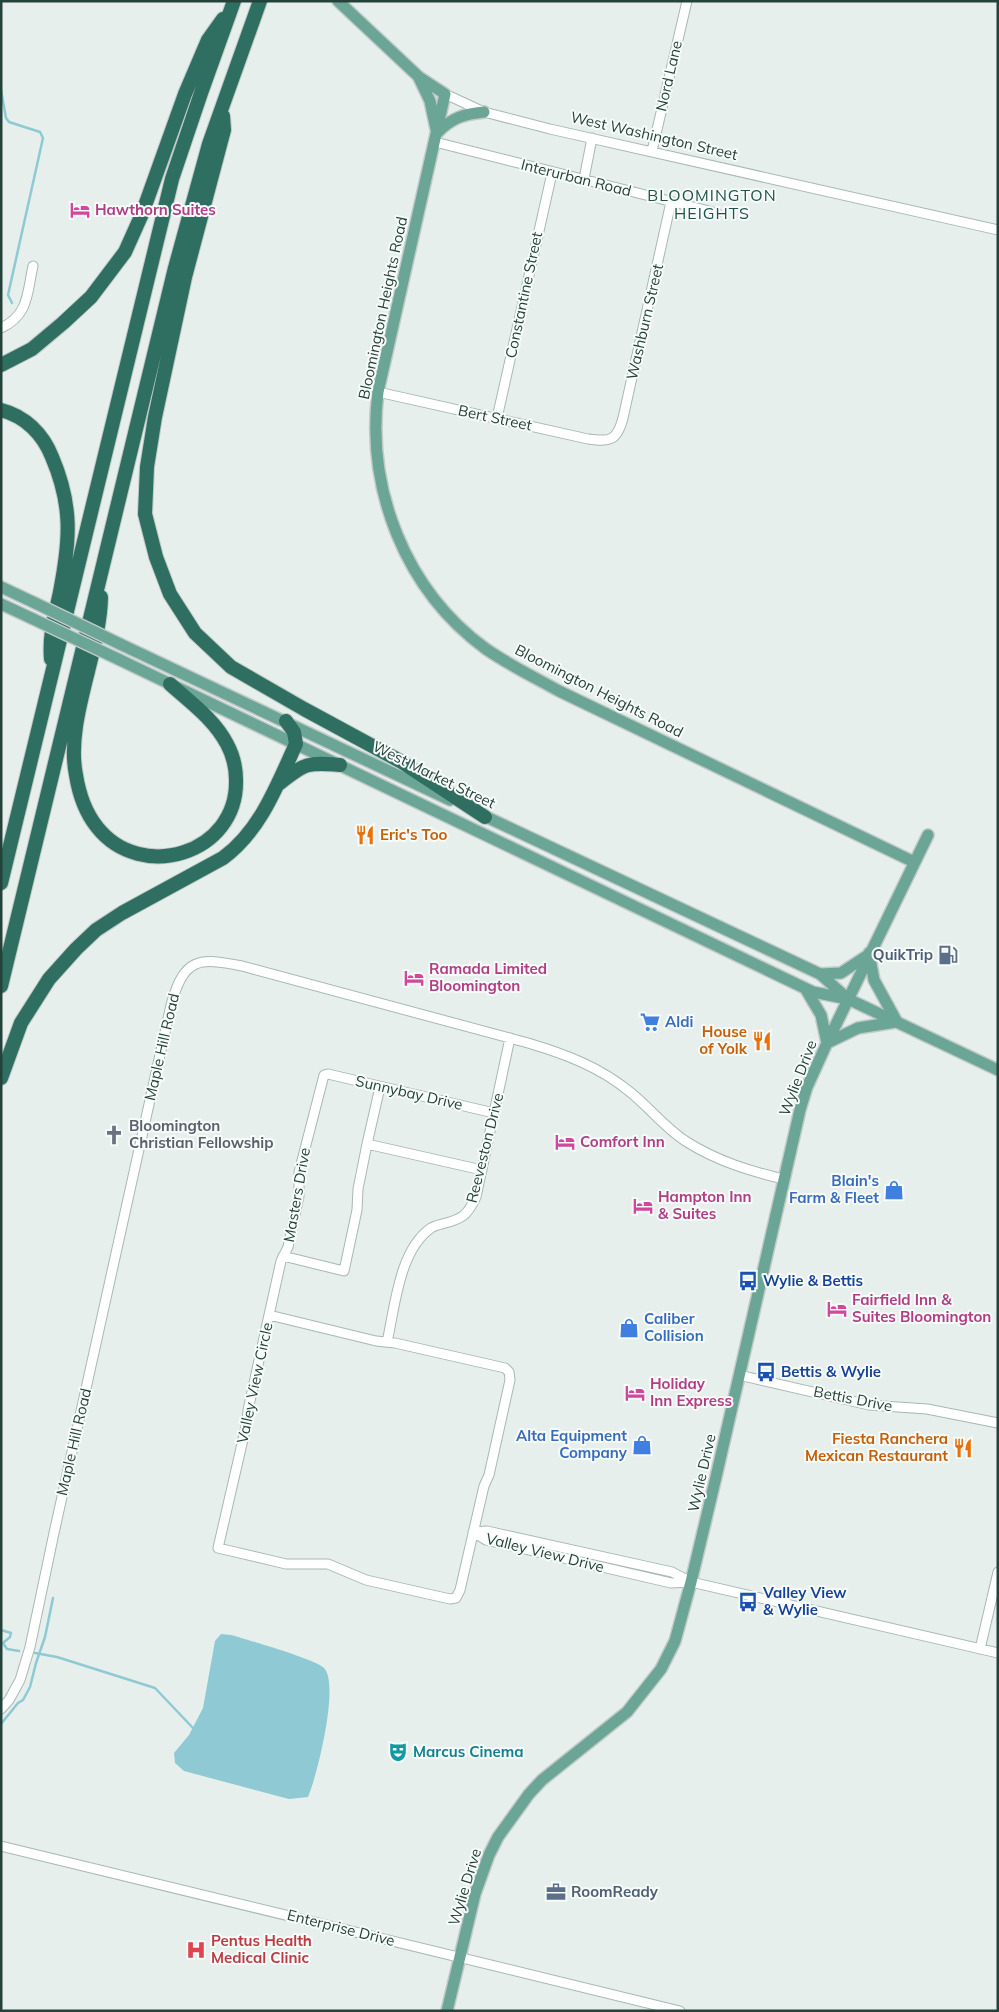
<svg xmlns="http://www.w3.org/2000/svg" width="999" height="2012" font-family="Mulish,sans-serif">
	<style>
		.water { fill: #8ec9d4 }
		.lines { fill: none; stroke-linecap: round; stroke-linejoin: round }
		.stream { stroke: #8ec9d4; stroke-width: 2.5 }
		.minor-casing { stroke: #a8b8b2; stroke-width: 11 }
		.major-casing { stroke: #c2cac8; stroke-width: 14 }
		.highway-casing { stroke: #c2cac8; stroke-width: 16 }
		.minor { stroke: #fff; stroke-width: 9 }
		.major { stroke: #6aa596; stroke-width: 11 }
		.highway { stroke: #2f6f62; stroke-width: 14 }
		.major-bridge-casing { stroke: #c2cac8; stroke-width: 14; stroke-linecap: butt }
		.major-bridge { stroke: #6aa596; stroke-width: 11 }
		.labels { text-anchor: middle; stroke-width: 4; stroke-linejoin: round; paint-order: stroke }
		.street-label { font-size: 15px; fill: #24423a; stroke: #f7fbf9 }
		.hotel-label { font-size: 15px; font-weight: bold; fill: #b23c85; stroke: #f7fbf9; text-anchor: start }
		.food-label { font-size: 15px; font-weight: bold; fill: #c56008; stroke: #f7fbf9; text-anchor: end }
		.service-label { font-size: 15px; font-weight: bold; fill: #4e5e75; stroke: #f7fbf9; text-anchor: end }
		.shop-label { font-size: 15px; font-weight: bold; fill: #366cbe; stroke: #f7fbf9; text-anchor: start }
		.worship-label { font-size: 15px; font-weight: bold; fill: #5b616d; stroke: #f7fbf9; text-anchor: start }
		.transit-label { font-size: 15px; font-weight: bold; fill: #164399; stroke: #f7fbf9; text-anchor: start }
		.culture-label { font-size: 15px; font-weight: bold; fill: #0d838f; stroke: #f7fbf9; text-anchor: start }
		.health-label { font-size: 15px; font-weight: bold; fill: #be3a42; stroke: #f7fbf9; text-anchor: start }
		.neighbourhood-label { font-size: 16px; letter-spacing: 1px; fill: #1f5548; stroke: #f7fbf9 }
	</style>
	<rect width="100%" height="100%" fill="#e6efeb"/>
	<path class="water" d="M 221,1634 L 231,1635 C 248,1640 315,1659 324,1668 C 340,1684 317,1776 308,1797 L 289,1799 L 184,1771 L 175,1763 L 174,1753 L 189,1735 L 203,1708 L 215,1641 Z"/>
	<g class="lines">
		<path class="stream" d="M 1,90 L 6,118 L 9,122 L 40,132 L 43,138 L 8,295 L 12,303
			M 1,1630 L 11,1633 L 10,1637 L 3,1643 L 7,1649 L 19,1651
			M 35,1653 L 57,1657 L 155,1688 L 193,1728
			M 1,1724 L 18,1703 L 23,1700 L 30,1687 L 36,1663 L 45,1637 L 53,1598"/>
		<defs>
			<path id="minor" d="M 445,94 L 484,112 L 550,129 L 998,230
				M 435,142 L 717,213
				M 652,151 L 687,1
				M 584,179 L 592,138
				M 1,328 C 29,315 27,293 33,266
				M 378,392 L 588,439 C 610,442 617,441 623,418 L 671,202
				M 497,418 L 552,173
				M 367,1144 L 380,1087
				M 283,1256 L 344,1271 L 357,1210 L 358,1189 L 367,1144 L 482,1170
				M 269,1315 L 376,1341 L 395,1343 L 505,1368 L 509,1372 L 510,1380 L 489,1475 L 484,1486 L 460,1590 L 456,1598 L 450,1599 L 366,1580 L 328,1564 L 286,1564 L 218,1548 L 247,1422 L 248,1410 Z
				M 269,1315 L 281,1261 L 288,1247 L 299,1196 L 299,1172 L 324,1075 L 328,1074 L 494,1113
				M 387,1342 C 395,1307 399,1250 431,1228 C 434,1226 438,1225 442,1224 C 462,1219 467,1216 476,1197 L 510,1038
				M 739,1375 L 869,1405 L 927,1409 L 998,1423
				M 473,1532 L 487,1531 L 672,1572 L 691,1582 L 998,1653
				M 473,1532 L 486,1540 L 671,1583 L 691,1582
				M 980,1649 L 998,1572
				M 1,1709 L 9,1700 L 20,1680 L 30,1647 L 54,1533 L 171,1005 C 184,958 198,957 242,966 L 528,1043 C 565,1054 600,1067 630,1092 C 650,1108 666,1129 687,1142 C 717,1161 750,1171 783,1179
				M 1,1846 L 680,2011"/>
			<path id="major" d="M 338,1 L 419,77 L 445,94 L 378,392 C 366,489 405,590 486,649 C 509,665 534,677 559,691 L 914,862
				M 419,78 L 430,101 L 436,129
				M 437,133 C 451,118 464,114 484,112
				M 1,587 L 35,603
				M 1,604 L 31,618
				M 120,644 L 450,800
				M 118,659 L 813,992 L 848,999 L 998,1070
				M 478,813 L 820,974 L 847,998
				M 869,953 L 874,980 L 897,1022
				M 820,974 L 841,973 L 868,955
				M 805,988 L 821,1015 L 827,1043
				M 827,1043 L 858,1028 L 896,1022
				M 447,2011 L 475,1894 L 489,1855 L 498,1837 L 529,1794 L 542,1780 L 627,1712 L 661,1669 L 675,1641 L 691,1582 L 716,1477 L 800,1110 L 807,1087 L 827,1043 L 928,835"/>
			<path id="highway" d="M 223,116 L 224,130 L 185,277 L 155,417 L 147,467 L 145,514 L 156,557 L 170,594 L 195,633 L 231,667 L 304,709 L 400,761 L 485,817
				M 1,365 L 32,349 L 63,323 L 91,297 L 125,252 L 142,214 L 185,94 L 208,40 L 223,19
				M 1,410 C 25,416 43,434 52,457 C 73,506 70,541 60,592 C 55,616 49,634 51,659
				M 101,597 C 100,654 65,721 76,775 C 79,794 85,812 97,827 C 141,883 238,854 236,780 C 236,767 233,755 227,744 C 214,719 190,702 170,684
				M 280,783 C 305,763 308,762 340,765
				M 1,883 L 172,179 L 201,93 L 234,1
				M 1,986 L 175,268 L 209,144 L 260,1
				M 1,1078 L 21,1023 L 49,979 L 76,949 L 96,930 L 122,913 L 223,858 C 261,830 277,785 296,744 L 294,732 L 286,721"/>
		</defs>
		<use href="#minor" class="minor-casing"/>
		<use href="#major" class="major-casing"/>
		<use href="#highway" class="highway-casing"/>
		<use href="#minor" class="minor"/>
		<use href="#major" class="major"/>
		<use href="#highway" class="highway"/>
		<defs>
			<path id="major-bridge" d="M 35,603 L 120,644
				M 31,618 L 118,659"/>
		</defs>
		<use href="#major-bridge" class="major-bridge-casing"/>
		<use href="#major-bridge" class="major-bridge"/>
	</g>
	<defs>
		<symbol id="hotel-bare" viewBox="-9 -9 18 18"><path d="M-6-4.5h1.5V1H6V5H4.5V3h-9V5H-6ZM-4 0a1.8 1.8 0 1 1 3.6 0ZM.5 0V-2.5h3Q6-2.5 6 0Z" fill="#d1479c" stroke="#f7fbf9" stroke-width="2.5" paint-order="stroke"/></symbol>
		<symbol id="restaurant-bare" viewBox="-9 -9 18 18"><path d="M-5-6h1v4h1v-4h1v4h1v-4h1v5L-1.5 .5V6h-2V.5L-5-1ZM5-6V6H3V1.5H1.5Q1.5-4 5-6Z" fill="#e8710a" stroke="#f7fbf9" stroke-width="2.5" paint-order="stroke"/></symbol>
		<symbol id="fuel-bare" viewBox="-9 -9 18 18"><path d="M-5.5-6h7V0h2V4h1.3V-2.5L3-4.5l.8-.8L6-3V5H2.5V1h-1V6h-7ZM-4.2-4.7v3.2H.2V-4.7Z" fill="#5c6f8a" stroke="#f7fbf9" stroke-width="2.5" paint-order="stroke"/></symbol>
		<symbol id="supermarket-bare" viewBox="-9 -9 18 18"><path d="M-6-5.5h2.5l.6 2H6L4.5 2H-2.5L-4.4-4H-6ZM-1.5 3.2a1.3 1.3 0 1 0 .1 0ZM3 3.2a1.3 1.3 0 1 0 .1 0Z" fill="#3f7fe0" stroke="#f7fbf9" stroke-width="2.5" paint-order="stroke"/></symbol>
		<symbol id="church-bare" viewBox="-9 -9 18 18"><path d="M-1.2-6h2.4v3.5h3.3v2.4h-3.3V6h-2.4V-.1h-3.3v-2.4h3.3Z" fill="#6b7280" stroke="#f7fbf9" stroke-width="2.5" paint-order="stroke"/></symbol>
		<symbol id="shop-bare" viewBox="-9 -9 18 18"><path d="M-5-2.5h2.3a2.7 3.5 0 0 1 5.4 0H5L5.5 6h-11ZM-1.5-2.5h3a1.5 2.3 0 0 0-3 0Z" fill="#3f7fe0" stroke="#f7fbf9" stroke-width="2.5" paint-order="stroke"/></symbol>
		<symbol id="bus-bare" viewBox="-9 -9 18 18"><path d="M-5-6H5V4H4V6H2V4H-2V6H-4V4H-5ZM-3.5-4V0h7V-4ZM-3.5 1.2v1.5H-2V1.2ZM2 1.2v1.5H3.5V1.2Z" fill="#1a4fb4" stroke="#f7fbf9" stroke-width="2.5" paint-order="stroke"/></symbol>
		<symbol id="theatre-bare" viewBox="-9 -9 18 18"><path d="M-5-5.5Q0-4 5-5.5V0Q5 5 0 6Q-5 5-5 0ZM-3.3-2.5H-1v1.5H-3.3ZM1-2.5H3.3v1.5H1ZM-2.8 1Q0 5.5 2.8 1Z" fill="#0f9aa8" stroke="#f7fbf9" stroke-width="2.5" paint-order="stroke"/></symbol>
		<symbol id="office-bare" viewBox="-9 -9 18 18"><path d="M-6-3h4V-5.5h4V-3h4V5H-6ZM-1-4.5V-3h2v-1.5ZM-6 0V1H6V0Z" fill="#5c6f8a" stroke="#f7fbf9" stroke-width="2.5" paint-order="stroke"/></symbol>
		<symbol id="hospital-bare" viewBox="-9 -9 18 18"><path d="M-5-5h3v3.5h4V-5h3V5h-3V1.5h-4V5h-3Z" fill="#e0444e" stroke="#f7fbf9" stroke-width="2.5" paint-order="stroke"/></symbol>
	</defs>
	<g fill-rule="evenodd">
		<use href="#hotel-bare" x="66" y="196" width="28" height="28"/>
		<use href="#restaurant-bare" x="351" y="821" width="28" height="28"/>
		<use href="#fuel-bare" x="934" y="941" width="28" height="28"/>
		<use href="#hotel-bare" x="400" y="964" width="28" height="28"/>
		<use href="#supermarket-bare" x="636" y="1008" width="28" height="28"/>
		<use href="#restaurant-bare" x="748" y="1027" width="28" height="28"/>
		<use href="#church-bare" x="100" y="1121" width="28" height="28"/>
		<use href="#hotel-bare" x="551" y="1128" width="28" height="28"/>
		<use href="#shop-bare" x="880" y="1176" width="28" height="28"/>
		<use href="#hotel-bare" x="629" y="1192" width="28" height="28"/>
		<use href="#bus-bare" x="734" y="1267" width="28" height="28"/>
		<use href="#hotel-bare" x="823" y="1295" width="28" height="28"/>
		<use href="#shop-bare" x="615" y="1314" width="28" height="28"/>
		<use href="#bus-bare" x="752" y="1358" width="28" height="28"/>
		<use href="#hotel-bare" x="621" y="1379" width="28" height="28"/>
		<use href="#shop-bare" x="628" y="1431" width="28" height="28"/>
		<use href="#restaurant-bare" x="949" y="1434" width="28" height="28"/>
		<use href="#bus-bare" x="734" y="1588" width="28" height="28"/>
		<use href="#theatre-bare" x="384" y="1738" width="28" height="28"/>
		<use href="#office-bare" x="542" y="1878" width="28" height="28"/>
		<use href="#hospital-bare" x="182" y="1936" width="28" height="28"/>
	</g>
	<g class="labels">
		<g class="street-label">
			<text transform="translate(669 76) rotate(-77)" y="5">Nord Lane</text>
			<text transform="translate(654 136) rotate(13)" y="5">West Washington Street</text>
			<text transform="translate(576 178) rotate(14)" y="5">Interurban Road</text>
			<text transform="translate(524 295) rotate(-78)" y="5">Constantine Street</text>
			<text transform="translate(383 308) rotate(-78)" y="5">Bloomington Heights Road</text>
			<text transform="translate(645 322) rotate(-77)" y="5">Washburn Street</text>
			<text transform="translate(495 418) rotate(12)" y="5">Bert Street</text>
			<text transform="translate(599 691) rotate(27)" y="5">Bloomington Heights Road</text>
			<text transform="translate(434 775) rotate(26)" y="5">West Market Street</text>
			<text transform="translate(162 1047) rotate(-77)" y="5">Maple Hill Road</text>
			<text transform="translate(798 1078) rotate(-69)" y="5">Wylie Drive</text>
			<text transform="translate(409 1093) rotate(13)" y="5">Sunnybay Drive</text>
			<text transform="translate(485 1148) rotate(-76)" y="5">Reeveston Drive</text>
			<text transform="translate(297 1195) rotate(-80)" y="5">Masters Drive</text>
			<text transform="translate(255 1383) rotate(-78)" y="5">Valley View Circle</text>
			<text transform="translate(853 1399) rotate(11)" y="5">Bettis Drive</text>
			<text transform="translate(74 1442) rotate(-77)" y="5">Maple Hill Road</text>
			<text transform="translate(702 1473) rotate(-77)" y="5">Wylie Drive</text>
			<text transform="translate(545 1553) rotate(14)" y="5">Valley View Drive</text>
			<text transform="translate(465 1887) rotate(-73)" y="5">Wylie Drive</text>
			<text transform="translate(341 1928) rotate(14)" y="5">Enterprise Drive</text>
		</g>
		<g class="hotel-label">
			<text x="95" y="215">Hawthorn Suites</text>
			<text x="429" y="974">Ramada Limited<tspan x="429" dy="17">Bloomington</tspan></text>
			<text x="580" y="1147">Comfort Inn</text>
			<text x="658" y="1202">Hampton Inn<tspan x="658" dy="17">&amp; Suites</tspan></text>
			<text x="852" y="1305">Fairfield Inn &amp;<tspan x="852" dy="17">Suites Bloomington</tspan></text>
			<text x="650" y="1389">Holiday<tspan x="650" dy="17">Inn Express</tspan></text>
		</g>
		<g class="food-label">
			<text x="380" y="840" text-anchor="start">Eric's Too</text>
			<text x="747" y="1037">House<tspan x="747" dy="17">of Yolk</tspan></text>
			<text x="948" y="1444">Fiesta Ranchera<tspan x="948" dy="17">Mexican Restaurant</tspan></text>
		</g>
		<g class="service-label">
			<text x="933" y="960">QuikTrip</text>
			<text x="571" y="1897" text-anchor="start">RoomReady</text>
		</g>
		<g class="shop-label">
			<text x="665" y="1027">Aldi</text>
			<text x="879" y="1186" text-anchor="end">Blain's<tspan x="879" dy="17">Farm &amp; Fleet</tspan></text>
			<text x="644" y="1324">Caliber<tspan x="644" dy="17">Collision</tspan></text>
			<text x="627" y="1441" text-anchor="end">Alta Equipment<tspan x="627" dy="17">Company</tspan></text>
		</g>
		<g class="worship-label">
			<text x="129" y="1131">Bloomington<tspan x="129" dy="17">Christian Fellowship</tspan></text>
		</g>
		<g class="transit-label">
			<text x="763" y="1286">Wylie &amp; Bettis</text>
			<text x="781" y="1377">Bettis &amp; Wylie</text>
			<text x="763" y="1598">Valley View<tspan x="763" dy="17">&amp; Wylie</tspan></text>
		</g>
		<g class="culture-label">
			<text x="413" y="1757">Marcus Cinema</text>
		</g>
		<g class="health-label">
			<text x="211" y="1946">Pentus Health<tspan x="211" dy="17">Medical Clinic</tspan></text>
		</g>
		<g class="neighbourhood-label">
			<text x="712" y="201">BLOOMINGTON<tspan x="712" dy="18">HEIGHTS</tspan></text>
		</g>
	</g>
	<rect width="999" height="2012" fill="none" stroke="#24423a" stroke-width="5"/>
</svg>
